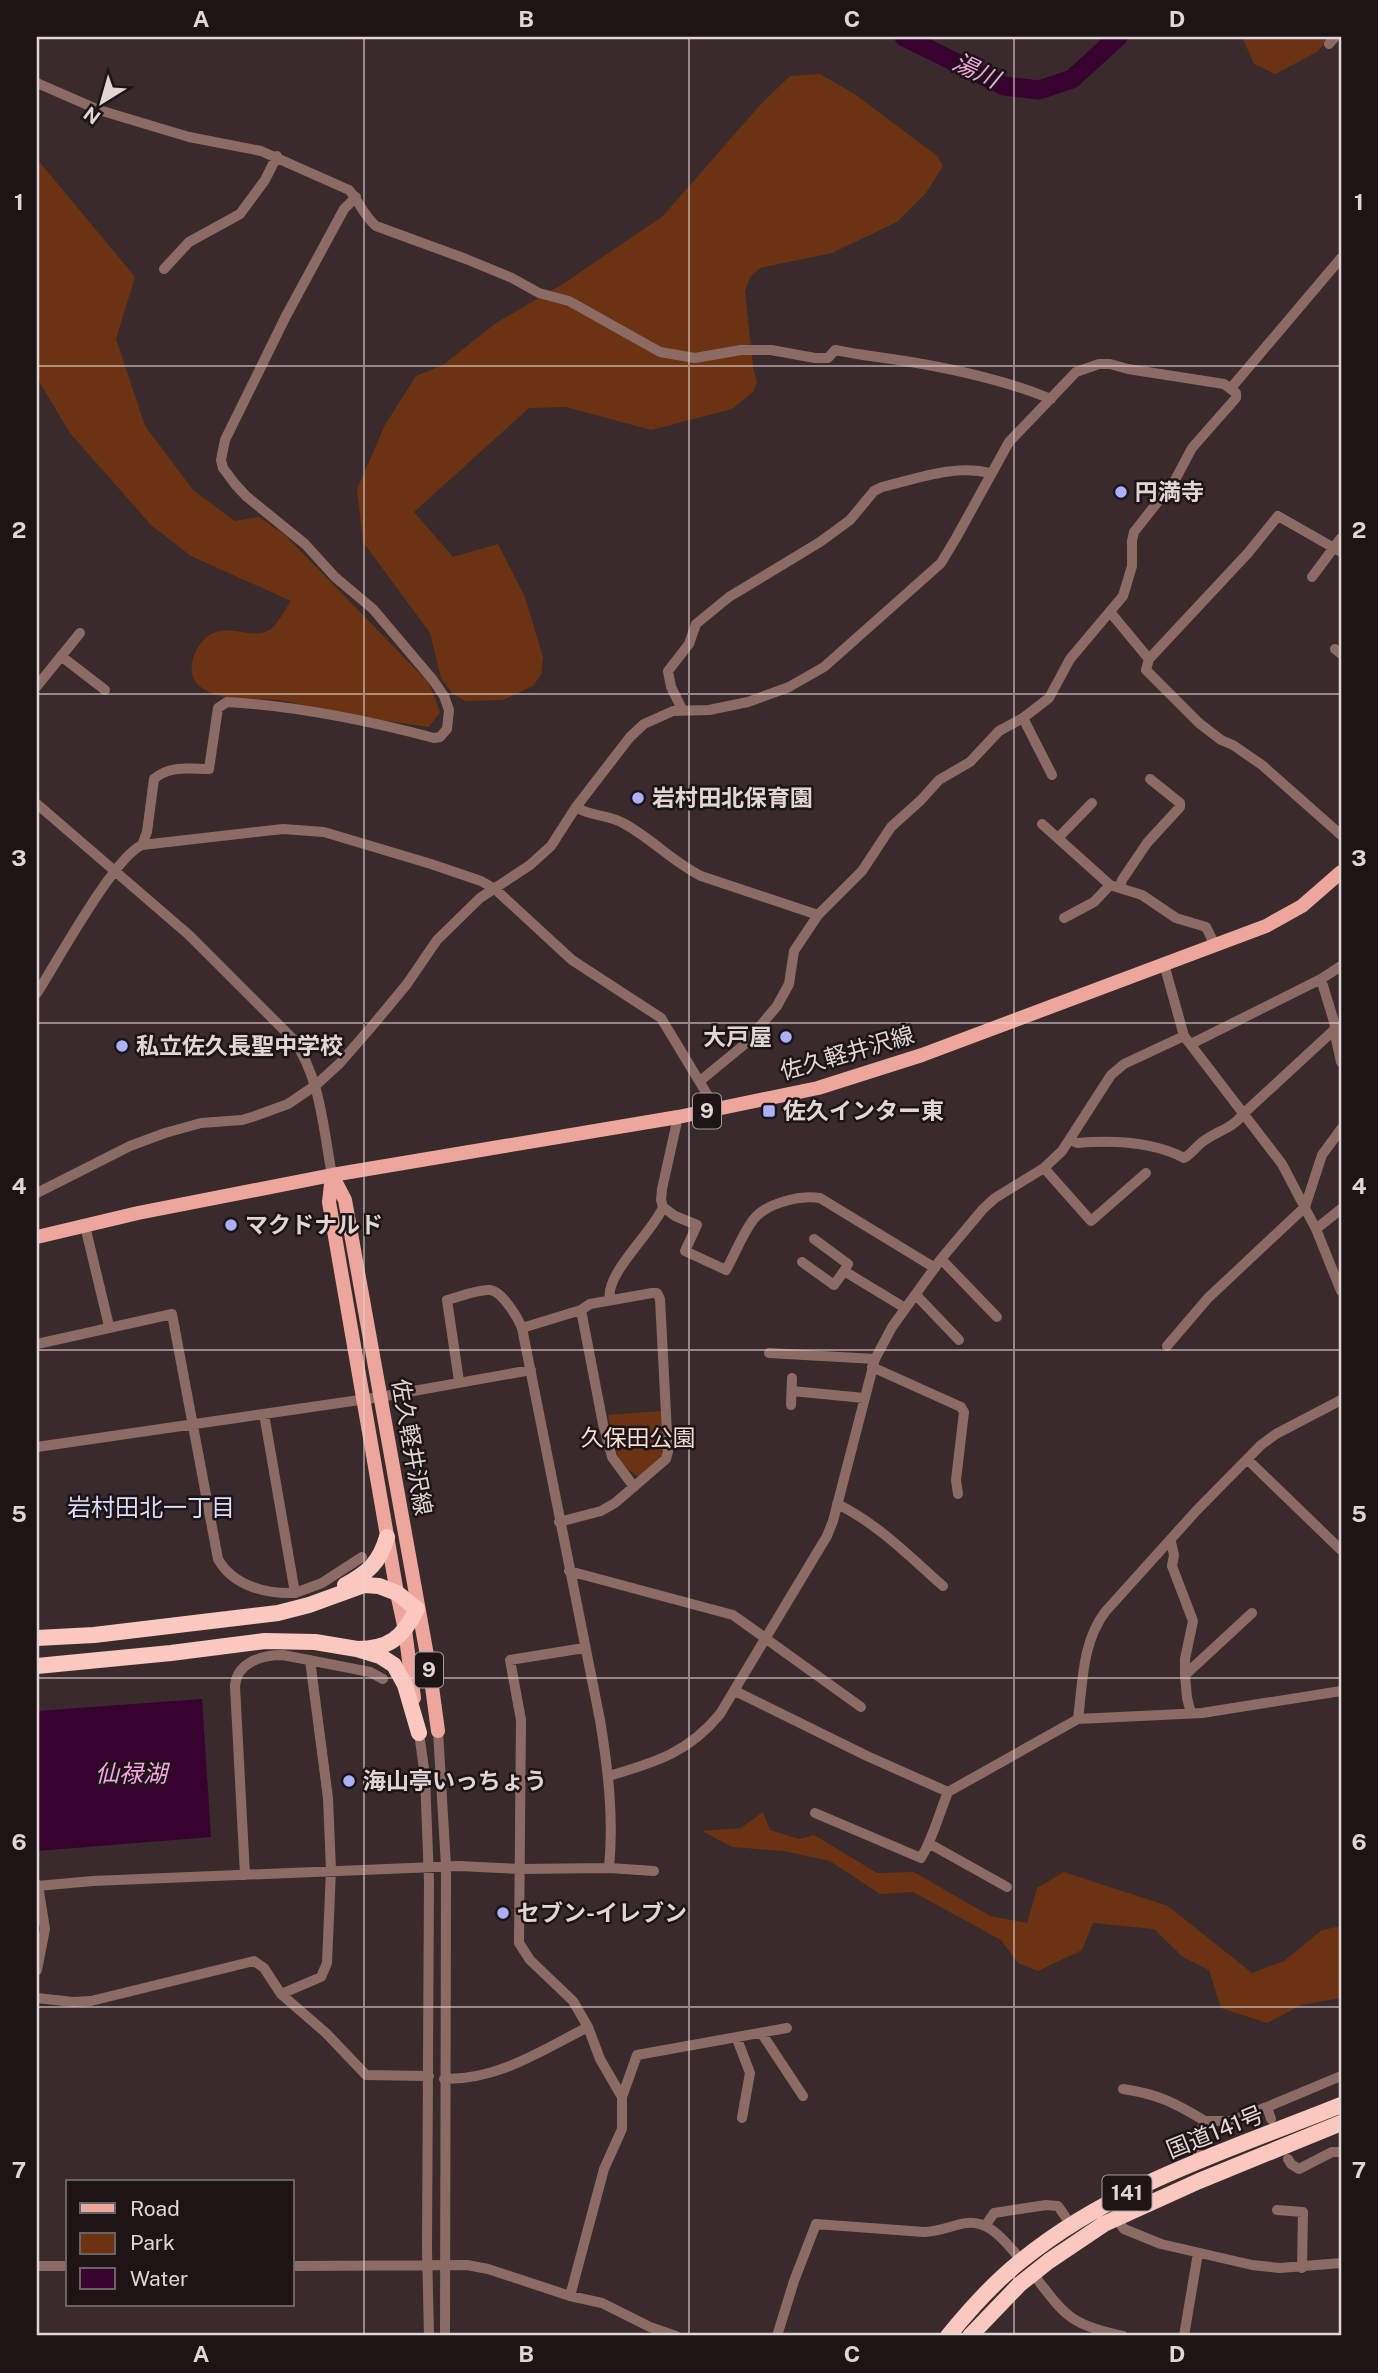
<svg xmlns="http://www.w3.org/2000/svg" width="1378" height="2373" font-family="'Public Sans','Noto Sans JP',sans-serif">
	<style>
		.green { fill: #6c3313 }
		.water { fill: #370230 }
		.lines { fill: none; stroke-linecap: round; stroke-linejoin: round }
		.river { stroke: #370230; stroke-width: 19 }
		.minor { stroke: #8d6b65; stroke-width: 10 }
		.major { stroke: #eca69b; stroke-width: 14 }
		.highway { stroke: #fbc8bf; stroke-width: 16 }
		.grid { fill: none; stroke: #e1d6d7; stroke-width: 2; stroke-opacity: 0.55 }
		.poi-dot { fill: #aab0fb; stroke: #1c1415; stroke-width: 2.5 }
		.labels { text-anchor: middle; stroke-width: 5; stroke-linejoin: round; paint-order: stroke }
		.shield { fill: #1c1415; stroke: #a69c9d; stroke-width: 2 }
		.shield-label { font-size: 21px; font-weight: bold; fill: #e1d6d7 }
		.poi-label { font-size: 23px; font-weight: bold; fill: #e1d6d7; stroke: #1c1415; text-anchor: start }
		.street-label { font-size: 23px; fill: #e1d6d7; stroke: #1c1415 }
		.park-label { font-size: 23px; fill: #f1ddd3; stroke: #1c1415 }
		.water-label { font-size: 24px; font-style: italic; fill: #f6a2e5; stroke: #1c1415 }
		.neighbourhood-label { font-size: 24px; fill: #dadefb; stroke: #1c1415 }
		.neatline { fill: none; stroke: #e1d6d7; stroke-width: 2.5 }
		.grid-label { font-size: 23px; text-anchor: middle; font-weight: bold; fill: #e1d6d7 }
	</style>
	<rect width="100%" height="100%" fill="#392a2c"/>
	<path class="green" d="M 1242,37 L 1330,37 L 1317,52 L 1275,74 L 1254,64 Z
		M 820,74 L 856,95 L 937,156 L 943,166 L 926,193 L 897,222 L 832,253 L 760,268 L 750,277 L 745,291 L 753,367 L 757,382 L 753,392 L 732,409 L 651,430 L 566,407 L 529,408 L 414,512 L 453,557 L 498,544 L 525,597 L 543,657 L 541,675 L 533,686 L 503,700 L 465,701 L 453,694 L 441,678 L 430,633 L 363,542 L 357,489 L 385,425 L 416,376 L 443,365 L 496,323 L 563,284 L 663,216 L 761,104 L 790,76 Z
		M 37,159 L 135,277 L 116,339 L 145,426 L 194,491 L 235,521 L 259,517 L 285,535 L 429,683 L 440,712 L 429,727 C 397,722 365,718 333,713 C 317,710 302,704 286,701 C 259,697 225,704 202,688 C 184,676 192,649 207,637 C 228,620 256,644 273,627 C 280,620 285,609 291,601 L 191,556 L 151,525 L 70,433 L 37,378 Z
		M 661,1411 L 663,1457 L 640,1477 C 615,1466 612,1438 608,1415 Z
		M 763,1812 L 770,1830 L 799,1839 L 814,1835 L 877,1873 L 914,1872 L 990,1916 L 1027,1923 L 1037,1888 L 1064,1872 L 1168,1906 L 1252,1973 L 1284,1961 L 1322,1930 L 1341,1926 L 1341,1998 L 1301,2005 L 1267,2023 L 1221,2008 L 1209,1970 L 1183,1957 L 1154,1929 L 1093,1923 L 1082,1950 L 1038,1971 L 1018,1963 L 1001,1940 L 913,1892 L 880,1894 L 830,1861 L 784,1851 L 732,1847 L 702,1831 L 741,1828 Z"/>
	<path class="water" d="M 202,1699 L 211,1837 L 37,1851 L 37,1711 Z"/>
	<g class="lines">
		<path class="river" d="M 904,37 L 1004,86 L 1039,90 L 1072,79 L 1118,37"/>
		<path class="minor" d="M 1329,44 L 1335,37
			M 37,83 L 99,110 L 189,137 L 261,151 L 349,190 C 359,201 364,216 376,226 L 466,259 L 512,278 L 539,293 L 569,301 L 660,352 L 695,358 L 741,350 L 771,350 L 815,358 L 828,358 L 835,350 C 858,355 881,357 905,361 C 954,369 1005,380 1051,399
			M 164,269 L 189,242 L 240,214 L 265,180 L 277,156
			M 1231,388 L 1341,258
			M 1312,577 L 1341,538
			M 1110,612 L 1149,659 L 1248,553 L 1278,516 L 1341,552
			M 1335,649 L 1341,654
			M 61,656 L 105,690
			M 1149,659 L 1146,670 L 1199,723 L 1221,740 L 1233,745 L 1262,765 L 1341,835
			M 37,686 L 80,633
			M 682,709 L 671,687 L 668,671 L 689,644 L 696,624 L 729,597 L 820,542 L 850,520 L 874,491 L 882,487 C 916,479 955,464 990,473
			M 1023,718 L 1052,775
			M 37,804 L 189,935 L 293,1039 C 321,1079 323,1128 332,1175
			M 576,807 C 590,817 608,814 623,823 C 651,838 673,862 701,876 L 818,915
			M 1042,824 L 1110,885
			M 1058,838 L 1092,803
			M 142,845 L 147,832 L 154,779 C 169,765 190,769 209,769 L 218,708 L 227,702 C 297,706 366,720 434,738 L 440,737 L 447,729 L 449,710 L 444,696 L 433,680 L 373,609 L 335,577 L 305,544 L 246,496 L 235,484 L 223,468 L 221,460 L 225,440 L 286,316 L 344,209 L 356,197
			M 1120,887 L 1122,880 L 1147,843 L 1180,807 L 1180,803 L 1150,779
			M 1064,918 L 1094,902 L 1110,885 L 1142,895 L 1176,918 L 1206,927 L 1215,945
			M 1164,964 L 1184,1036 L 1282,1164 L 1316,1229 L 1341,1291
			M 37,993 C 57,962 114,857 142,845 L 283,829 L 324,832 L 431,864 L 481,881 L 495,889 L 572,960 L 661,1018 L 716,1109
			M 1334,1030 L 1341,1062
			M 1191,1044 L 1321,979 L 1341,966
			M 1070,1140 L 1077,1143 C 1113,1140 1152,1141 1184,1158 C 1191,1154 1195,1148 1201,1143 C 1214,1132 1234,1128 1243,1114 L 1334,1030 L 1335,1025 L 1321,979
			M 1044,1168 L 1091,1221 L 1146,1173
			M 37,1193 L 130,1146 L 165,1133 L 201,1123 L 242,1120 L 255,1116 L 288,1104 L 316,1085 L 340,1063 L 373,1025 L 407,984 L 437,940 L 480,898 L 530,865 L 551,846 L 576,807 L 630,737 L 644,724 L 673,711 L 709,710 L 748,702 L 789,687 L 824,667 L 931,572 L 941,563 L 956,538 L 1009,442 L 1076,372 L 1099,364 L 1110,364 L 1128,369 L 1224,384 L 1236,393 L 1236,398 L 1192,448 L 1175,480 L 1134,532 L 1132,541 L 1132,566 L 1123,596 L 1070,659 L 1049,698 L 1023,718 L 999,731 L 970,762 L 939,780 L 921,800 L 891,827 L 862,871 L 818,915 L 794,951 L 789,984 L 777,1006 L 745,1044 L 700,1081
			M 663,1207 L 675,1216 L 697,1225 L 685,1251 L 726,1270 C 735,1254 742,1235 753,1220 C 766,1203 800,1195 820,1198 L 935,1268
			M 85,1226 L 109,1326
			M 1316,1229 L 1341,1209
			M 814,1239 L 848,1264 L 844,1271
			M 941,1259 L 997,1317
			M 802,1262 L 834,1285 L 844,1271 L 905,1308
			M 916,1295 L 959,1340
			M 610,1300 C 604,1274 654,1231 663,1207 L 661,1200 L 662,1189 L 678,1117
			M 581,1310 L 603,1424 L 612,1457 L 634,1487
			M 522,1328 L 581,1310 L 590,1304 L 652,1293 L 657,1293 L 660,1299 L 668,1452 L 666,1459 L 615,1503 L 601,1511 L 559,1522
			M 37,1344 L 172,1314 L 218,1559 C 233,1586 266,1594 295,1593 L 264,1414
			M 1167,1346 L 1208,1298 L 1305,1207 L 1322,1155 L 1341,1129
			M 769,1353 L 875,1359
			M 872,1367 L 961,1407 L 964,1412 L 956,1480 L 958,1494
			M 792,1391 L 864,1398
			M 791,1405 L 792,1378
			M 37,1447 L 380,1397 L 531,1370
			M 1247,1459 L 1341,1550
			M 837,1504 C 877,1523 910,1557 943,1586
			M 1171,1542 L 1174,1555 L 1172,1566 L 1193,1621 L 1185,1659 L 1185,1675
			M 569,1571 L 733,1615 L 861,1707
			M 295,1593 L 322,1583 L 362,1557
			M 735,1691 L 867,1756 L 948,1792 L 1078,1719 L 1202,1713 L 1341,1691
			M 1191,1713 L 1187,1698 L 1185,1675 L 1252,1613
			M 1078,1719 C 1083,1681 1082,1643 1105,1612 L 1197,1510 L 1261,1445 L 1276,1434 L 1341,1400
			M 438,1731 L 446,1866 L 445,2336
			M 419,1733 L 425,1776 L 429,1881 L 427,2249 L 429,2336
			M 609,1776 C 656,1762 688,1753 720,1714 L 827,1536 L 833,1521 L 875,1359 L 892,1327 L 941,1259 L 983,1209 L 995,1198 L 1044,1168 L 1062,1151 L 1111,1075 L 1124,1064 L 1184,1036
			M 815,1813 L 921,1858 C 933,1838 939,1814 948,1792
			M 930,1844 L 1007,1887
			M 609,1868 L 654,1871
			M 245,1875 L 235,1686 C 237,1662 262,1655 283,1655 L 370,1672 L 383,1679
			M 37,1886 L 93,1881 L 459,1866 L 520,1869 L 609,1868 C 614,1818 608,1769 600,1720 L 522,1328 C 518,1318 502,1291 490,1290 C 478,1289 459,1297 447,1300 L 459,1381
			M 37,1970 L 45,1929 L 38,1885
			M 281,1994 L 321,1977 L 327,1963 L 331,1870 L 328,1798 L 310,1660
			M 37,1998 L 73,2002 L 91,2001 L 254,1961 L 264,1968 L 281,1994 L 326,2033 L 366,2075 L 429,2076
			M 762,2034 L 803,2096
			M 737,2039 L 750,2073 L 742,2118
			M 444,2079 C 498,2080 541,2051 588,2027
			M 1123,2089 C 1158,2094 1175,2103 1205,2121
			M 622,2097 L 637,2055 L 787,2028
			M 1271,2119 L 1267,2107 L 1341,2076
			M 1288,2159 L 1291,2164 L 1299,2169 L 1332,2152 L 1341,2152
			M 1200,2162 C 1194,2146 1199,2135 1205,2121 L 1231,2121 L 1267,2107
			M 1277,2210 L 1303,2212 L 1302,2268
			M 1116,2218 L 1124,2229 L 1161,2244 L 1252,2265 L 1280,2268 L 1341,2263
			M 985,2226 L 994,2213 L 1046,2205 L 1058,2206 L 1071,2225
			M 37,2266 L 68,2266
			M 292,2266 L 467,2265 L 488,2269 L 570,2296 L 602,2303 L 650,2327 L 676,2336
			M 1033,2274 C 1065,2315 1069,2325 1123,2336
			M 570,2296 L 604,2169 L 622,2129 L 622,2097 L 600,2059 L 588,2027 L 573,2001 L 530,1960 L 519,1943 L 521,1720 L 510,1660 L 584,1648
			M 777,2336 L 794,2281 L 816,2224 L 924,2232 C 936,2232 946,2228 957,2225 C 987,2215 1004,2240 1021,2260
			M 1184,2336 L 1198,2253"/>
		<path class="major" d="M 332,1175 L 345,1200 L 430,1672 L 438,1731
			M 332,1175 L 329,1202 L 397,1593 L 405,1630 L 414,1698
			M 37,1237 L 138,1213 L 332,1175 L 678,1117 L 818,1088 L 922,1055 L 1266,926 L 1302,906 L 1341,872"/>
		<path class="highway" d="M 345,1585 C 368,1573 380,1562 387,1537
			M 37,1638 L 94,1635 L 278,1613 L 309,1605 L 364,1585 L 379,1586 L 397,1593 L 417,1609 C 403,1637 390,1649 357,1649
			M 37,1666 L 171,1653 L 265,1641 L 315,1642 L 357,1649 L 380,1656 L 394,1665 L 405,1685 L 419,1733
			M 948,2336 C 970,2309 994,2282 1022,2260 C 1114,2185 1232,2149 1341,2105
			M 970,2336 L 1020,2284 L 1049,2261 L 1104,2224 L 1199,2181 L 1341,2123"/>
	</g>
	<path class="grid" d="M 364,37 L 364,2336M 689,37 L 689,2336M 1014,37 L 1014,2336M 37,366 L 1341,366M 37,694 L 1341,694M 37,1023 L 1341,1023M 37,1350 L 1341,1350M 37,1678 L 1341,1678M 37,2007 L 1341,2007"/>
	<g class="poi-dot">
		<circle cx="1121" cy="492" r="7"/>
		<circle cx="638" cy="798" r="7"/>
		<circle cx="786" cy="1037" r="7"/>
		<circle cx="122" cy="1046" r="7"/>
		<rect x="762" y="1104" width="14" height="14" rx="3.5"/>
		<circle cx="231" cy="1225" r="7"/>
		<circle cx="349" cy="1781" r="7"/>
		<circle cx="503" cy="1913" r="7"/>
	</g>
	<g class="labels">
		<g class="shield">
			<rect x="693" y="1093.5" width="28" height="35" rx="5"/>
			<rect x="415" y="1652.5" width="28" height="35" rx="5"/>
			<rect x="1102.5" y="2175.5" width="49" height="35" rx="5"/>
		</g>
		<g class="shield-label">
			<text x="707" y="1118">9</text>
			<text x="429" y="1677">9</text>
			<text x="1127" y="2200">141</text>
		</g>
		<g class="poi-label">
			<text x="1135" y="500">円満寺</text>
			<text x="652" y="806">岩村田北保育園</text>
			<text x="772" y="1045" text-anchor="end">大戸屋</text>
			<text x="136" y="1054">私立佐久長聖中学校</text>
			<text x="783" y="1119">佐久インター東</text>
			<text x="245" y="1233">マクドナルド</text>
			<text x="363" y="1789">海山亭いっちょう</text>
			<text x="517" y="1921">セブン-イレブン</text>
		</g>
		<g class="street-label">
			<text transform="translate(847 1053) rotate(-16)" y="8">佐久軽井沢線</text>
			<text transform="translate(412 1447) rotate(80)" y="8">佐久軽井沢線</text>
			<text transform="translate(1215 2132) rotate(-22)" y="8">国道141号</text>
		</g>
		<g class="park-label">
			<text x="638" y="1446">久保田公園</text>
		</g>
		<g class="water-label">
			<text transform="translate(976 71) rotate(25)" y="8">湯川</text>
			<text x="131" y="1782">仙禄湖</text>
		</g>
		<g class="neighbourhood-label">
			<text x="151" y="1516">岩村田北一丁目</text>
		</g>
	</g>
	<rect width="1378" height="2373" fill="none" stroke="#1c1415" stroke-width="77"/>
	<rect x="66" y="2180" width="228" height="126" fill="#1c1415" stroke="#6b6263" stroke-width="2"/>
	<rect x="80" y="2203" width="35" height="10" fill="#eca69b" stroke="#6b6263" stroke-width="2"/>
	<text x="130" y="2216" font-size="21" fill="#e1d6d7">Road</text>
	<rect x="80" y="2233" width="35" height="21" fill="#6c3313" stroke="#6b6263" stroke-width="2"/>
	<text x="130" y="2250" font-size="21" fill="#e1d6d7">Park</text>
	<rect x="80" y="2268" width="35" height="21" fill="#370230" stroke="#6b6263" stroke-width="2"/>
	<text x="130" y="2286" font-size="21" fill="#e1d6d7">Water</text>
	<g transform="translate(102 102) rotate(217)" stroke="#1c1415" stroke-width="5" paint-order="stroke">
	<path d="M0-5L12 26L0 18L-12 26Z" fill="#e1d6d7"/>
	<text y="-10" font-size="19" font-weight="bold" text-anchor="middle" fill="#e1d6d7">N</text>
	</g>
	<rect x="38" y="38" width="1302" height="2296" class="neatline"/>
	<g class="grid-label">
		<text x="201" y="27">A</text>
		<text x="526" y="27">B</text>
		<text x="852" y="27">C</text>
		<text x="1177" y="27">D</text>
		<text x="19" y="210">1</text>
		<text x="1359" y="210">1</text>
		<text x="19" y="538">2</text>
		<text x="1359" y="538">2</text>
		<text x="19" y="866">3</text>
		<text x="1359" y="866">3</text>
		<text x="19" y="1194">4</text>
		<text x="1359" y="1194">4</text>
		<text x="19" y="1522">5</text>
		<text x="1359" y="1522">5</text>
		<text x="19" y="1850">6</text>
		<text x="1359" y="1850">6</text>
		<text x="19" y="2178">7</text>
		<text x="1359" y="2178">7</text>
		<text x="201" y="2362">A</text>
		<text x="526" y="2362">B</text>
		<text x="852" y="2362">C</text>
		<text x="1177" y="2362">D</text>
	</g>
</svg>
